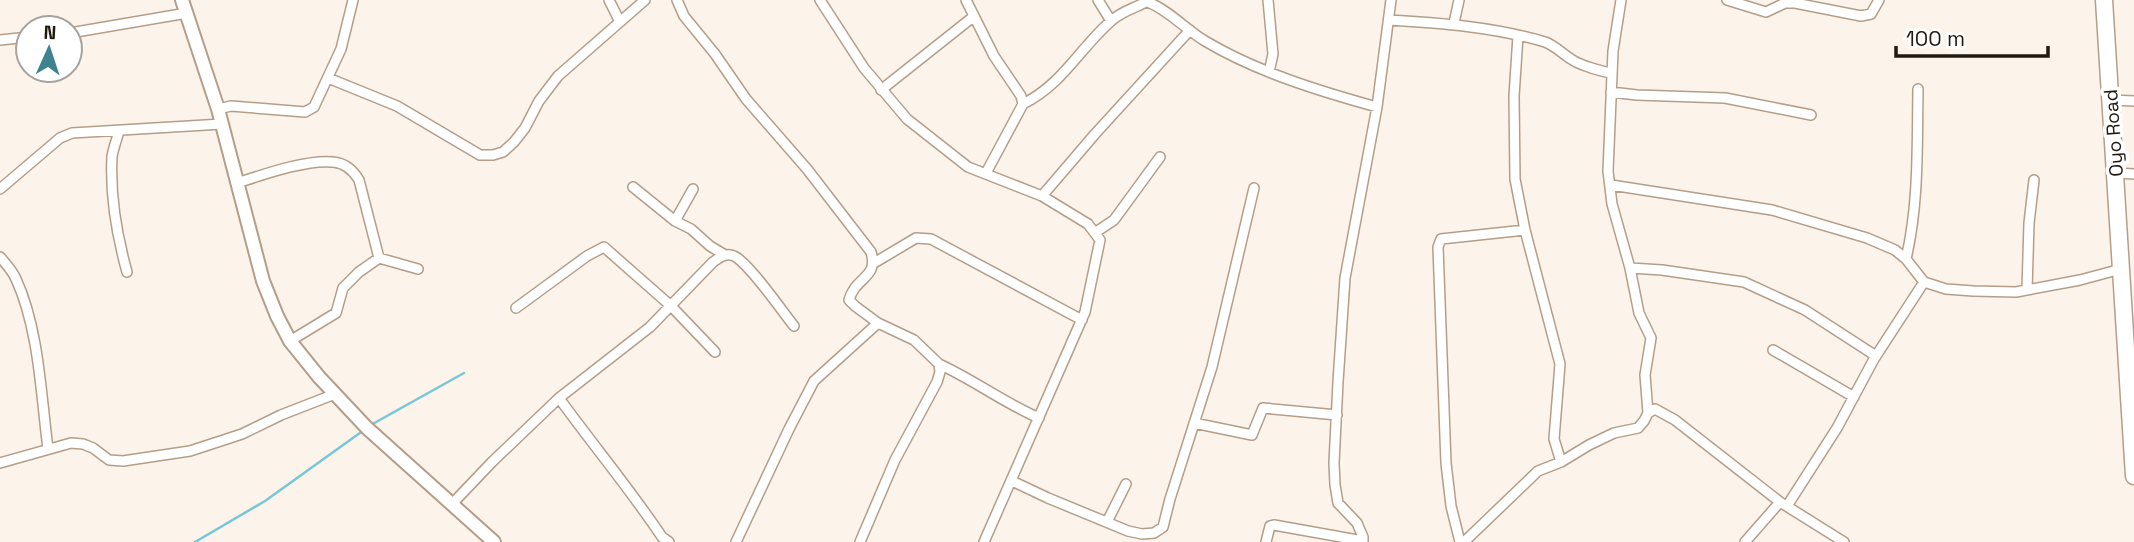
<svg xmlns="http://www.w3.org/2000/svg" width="2134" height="542" font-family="'Space Grotesk',sans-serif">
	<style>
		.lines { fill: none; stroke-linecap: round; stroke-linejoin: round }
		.stream { stroke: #78c7d7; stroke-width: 2.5 }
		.street-casing { stroke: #b49e89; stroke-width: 12 }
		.secondary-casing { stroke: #b49e89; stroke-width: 16 }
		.highway-casing { stroke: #b49e89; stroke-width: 19 }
		.street { stroke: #fff; stroke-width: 9 }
		.secondary { stroke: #fff; stroke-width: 12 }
		.highway { stroke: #fff; stroke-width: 16 }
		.labels { text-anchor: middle; stroke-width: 7; stroke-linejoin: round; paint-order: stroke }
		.street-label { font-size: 19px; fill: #211810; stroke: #fff }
	</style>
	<rect width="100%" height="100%" fill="#fcf3ea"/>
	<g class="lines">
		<path class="stream" d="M 369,426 L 464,373
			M 195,542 L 265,501 L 364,430"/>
		<defs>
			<path id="street" d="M 609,0 L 620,22
				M 677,0 L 684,16 L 715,54 L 746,99 L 807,169 L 871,252 C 879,278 855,277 849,300 L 855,306 L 878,323 L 914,340 L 939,364 L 940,372 L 937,382 L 895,460 L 860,542
				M 820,0 L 864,68 L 907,119 L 968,167 L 1042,196 L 1088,224 L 1100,240 L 1085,312 L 984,542
				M 966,0 L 994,56 L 1021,96 L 1023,104 L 986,173
				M 1098,0 L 1111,21
				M 1268,0 L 1273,54 L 1269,72
				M 1621,0 L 1613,51 L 1608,171 L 1612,204 L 1630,268 L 1639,313 L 1651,338 L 1645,375 L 1648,413
				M 1727,0 L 1766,12 L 1785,3 L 1795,3 L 1861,16 L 1871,14 L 1879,0
				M 1148,2 C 1170,11 1185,29 1205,41 C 1257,72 1319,91 1377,107
				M 1389,20 C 1441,23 1494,27 1545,42 C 1554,45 1563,54 1571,59 C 1579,65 1603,72 1612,73
				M 1454,23 L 1459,0
				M 70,33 L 187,13
				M 1518,36 L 1514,96 L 1515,179 L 1525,230 L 1560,364 L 1554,439 L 1561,462
				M 0,40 L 28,37
				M 328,78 L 397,106 L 480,155 L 493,155 L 503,152 L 514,142 L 525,128 L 539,101 L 558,76 L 645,0
				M 881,90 L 973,17
				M 1611,92 L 1637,95 L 1725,98 L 1811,115
				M 2110,100 L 2134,101
				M 1023,104 C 1063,84 1079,49 1111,21 C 1123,10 1137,8 1149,0
				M 218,109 L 231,106 L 305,112 L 314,107 L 341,49 L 353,0
				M 119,131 C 117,139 113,149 112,157 C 110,195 117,236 127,272
				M 2116,173 L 2134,174
				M 237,183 C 262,175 307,159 333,162 C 345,163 353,170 359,180 L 379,258
				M 1611,185 L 1772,210 L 1867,238 L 1895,250 L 1906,259 L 1924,282 L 1946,289 L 1973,291 L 2016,292 L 2080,280 L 2121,269
				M 633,187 L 675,221 L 691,229 L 710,246 L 725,255
				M 0,189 L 60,138 L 72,133 L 222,124
				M 1042,196 L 1095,134 L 1190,30
				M 675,221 L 693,189
				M 1096,232 L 1114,220 L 1160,157
				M 0,257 C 6,264 12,270 16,279 C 39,329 41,395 48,449
				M 1906,259 C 1919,203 1917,146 1918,89
				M 874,263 L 916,238 L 931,239 L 1082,320
				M 1630,268 L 1662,270 L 1744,282 L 1805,310 L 1876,356
				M 2027,290 L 2029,223 L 2034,180
				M 516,308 L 587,256 L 604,247 L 671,306 L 715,352
				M 290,341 L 336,313 L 343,288 L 359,272 L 379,258 L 418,269
				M 1773,350 L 1854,397
				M 939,364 C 974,380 1004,403 1039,418
				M 559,398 C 593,445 630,489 662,537 L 669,542
				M 1194,423 L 1252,435 L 1263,408 L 1337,415
				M 0,463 L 71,443 L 83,444 L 93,448 L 109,460 L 123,461 L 190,451 L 242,434 L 281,415 L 335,394
				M 1012,481 L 1048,498 L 1128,531 L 1142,534 L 1154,533 L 1163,527 L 1170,499 L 1212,367 L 1254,188
				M 452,504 L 492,462 L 559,398 L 650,327 L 713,262 C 719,258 726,252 734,256 C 749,263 782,311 794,326
				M 1787,506 L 1837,428 L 1874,359 L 1924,282
				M 1107,522 L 1126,484
				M 736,542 L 789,429 L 814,381 L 878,323
				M 1266,542 L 1270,526 L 1274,525 L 1363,541
				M 1363,542 L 1363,537 L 1357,523 L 1338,503 L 1335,485 L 1334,463 L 1338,382 L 1345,278 L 1377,107 L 1391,0
				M 1460,542 L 1451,506 L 1446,463 L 1438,247 L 1441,239 L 1525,230
				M 1464,542 L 1538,471 L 1561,462 L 1589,445 L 1614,433 L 1638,428 L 1644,421 L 1648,413 L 1655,409 L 1675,420 L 1780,502 L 1844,542
				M 1745,542 L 1780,502"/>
			<path id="secondary" d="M 182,0 L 218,109 L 263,281 L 277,316 L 290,341 L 319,377 L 367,428 L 494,542"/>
			<path id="highway" d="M 2104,0 L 2134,476"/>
		</defs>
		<use href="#street" class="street-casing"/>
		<use href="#secondary" class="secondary-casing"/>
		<use href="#highway" class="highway-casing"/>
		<use href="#street" class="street"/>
		<use href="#secondary" class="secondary"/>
		<use href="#highway" class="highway"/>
	</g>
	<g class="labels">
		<g class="street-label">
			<text transform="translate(2113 133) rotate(-94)" y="7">Oyo Road</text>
		</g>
	</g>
	<g transform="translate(49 49) rotate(3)"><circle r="33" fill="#ffffff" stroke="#a6a39f" stroke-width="2"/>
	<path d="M0-5L12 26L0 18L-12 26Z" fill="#3f8391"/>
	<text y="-10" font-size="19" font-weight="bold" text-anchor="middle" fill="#211810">N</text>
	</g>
	<path d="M1896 46v10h152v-10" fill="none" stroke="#211810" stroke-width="3.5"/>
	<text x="1906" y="46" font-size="21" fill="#211810" stroke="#ffffff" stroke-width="5" paint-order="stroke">100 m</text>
</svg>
